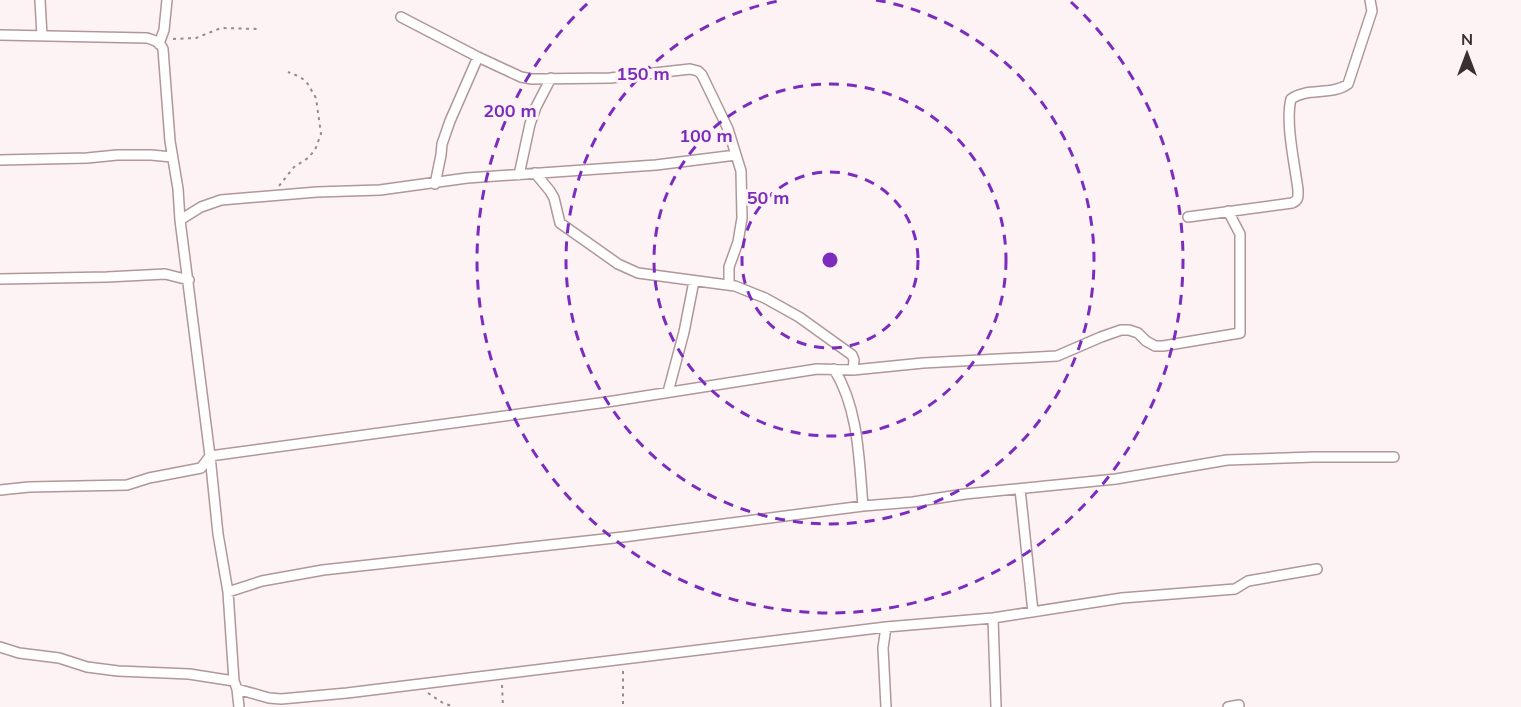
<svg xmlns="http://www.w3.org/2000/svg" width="1521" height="707" font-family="Mulish,sans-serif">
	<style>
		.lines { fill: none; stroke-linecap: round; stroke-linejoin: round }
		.minor-casing { stroke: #b09799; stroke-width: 12 }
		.path { stroke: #948a8a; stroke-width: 2; stroke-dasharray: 3 4.5; stroke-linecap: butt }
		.minor { stroke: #fff; stroke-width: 9 }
		.ring { fill: none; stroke: #7b2cbf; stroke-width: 3; stroke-dasharray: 10 8 }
		.centre { fill: #7b2cbf; stroke: #fef3f4; stroke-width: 3 }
		.ring-label { font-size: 18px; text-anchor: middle; font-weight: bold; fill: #7b2cbf; stroke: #fef3f4; stroke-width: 6; stroke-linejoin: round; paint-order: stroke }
	</style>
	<rect width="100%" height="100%" fill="#fef3f4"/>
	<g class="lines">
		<defs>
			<path id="minor" d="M 40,0 L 42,36
				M 401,17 L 478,57 L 521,77 L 532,79 L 610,78 L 690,69 L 698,71 L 702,75 L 728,129 L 741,171 L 742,218 L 738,242 L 729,267 L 729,285
				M 0,35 L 147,38 C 154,40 160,42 163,49 L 170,141 L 178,189 L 180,220 L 210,456 L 218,534 L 228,592 L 234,681 L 237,689 L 239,707
				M 159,44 L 164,30 L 167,0
				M 0,160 L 87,158 L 117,155 L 151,155 L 172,157
				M 535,173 L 550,191 L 554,198 L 560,223 L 618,264 L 638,273 L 735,286 L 765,298 L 799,317 L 852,355 L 854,360 L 853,370
				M 519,175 L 530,124 L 536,107 L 551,78
				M 435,184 L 441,155 L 442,144 L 450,121 L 478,57
				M 1188,217 L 1292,203 C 1299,200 1298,197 1298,190 C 1295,165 1285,123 1291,99 C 1307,87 1332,96 1348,84 L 1372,11 L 1370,0
				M 180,220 L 201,207 L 221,200 L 317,192 L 380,190 L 467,178 L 656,165 L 736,155
				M 0,279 L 107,277 L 165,274 L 189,280
				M 834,369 C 859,409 859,461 863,506
				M 668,392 L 684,332 L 694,281
				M 1020,489 L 1033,612
				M 0,490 L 29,487 L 127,485 L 149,478 L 201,468 L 210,456 L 607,402 L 817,369 L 853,370 L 923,363 L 1057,356 L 1101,337 L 1121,330 L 1129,330 L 1138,333 L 1146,341 L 1155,346 L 1163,346 L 1240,333 L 1240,234 L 1228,211
				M 228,592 L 262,581 L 323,570 L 623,537 L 863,506 L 913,502 L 965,494 L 1116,479 L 1227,460 L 1314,457 L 1394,457
				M 993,618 L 996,707
				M 0,647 L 19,653 L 59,658 L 87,667 L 118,671 L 189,674 L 234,681
				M 237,689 L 269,698 L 281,699 L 347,693 L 886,627 L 993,618 L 1122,598 L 1235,589 L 1248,581 L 1317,569
				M 886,707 L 883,648 L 886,627
				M 1228,707 L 1239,705"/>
		</defs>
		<use href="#minor" class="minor-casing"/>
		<path class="path" d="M 173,39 L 196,38 L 221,28 L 261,29
			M 279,186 L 294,167 L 308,158 L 315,150 L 321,134 L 316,98 L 306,81 L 298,76 L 288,72
			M 623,671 L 623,707
			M 502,685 L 503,707
			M 428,693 L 443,703 L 454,707"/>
		<use href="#minor" class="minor"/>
	</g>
	<g class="ring">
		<circle cx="830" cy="260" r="88"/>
		<circle cx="830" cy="260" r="176"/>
		<path d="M876 0A264 264 0 1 1 784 0"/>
		<path d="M1071 2A353 353 0 1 1 589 2"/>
	</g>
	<circle cx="830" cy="260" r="9" class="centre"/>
	<g class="ring-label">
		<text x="643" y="80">150 m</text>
		<text x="510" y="117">200 m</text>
		<text x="706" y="142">100 m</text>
		<text x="768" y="204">50 m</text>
	</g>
	<g transform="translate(1467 54)" stroke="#fef3f4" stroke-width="4.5" paint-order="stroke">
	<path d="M0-4.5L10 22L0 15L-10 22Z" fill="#393030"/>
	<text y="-9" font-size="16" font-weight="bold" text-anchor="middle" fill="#393030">N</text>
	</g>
</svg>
